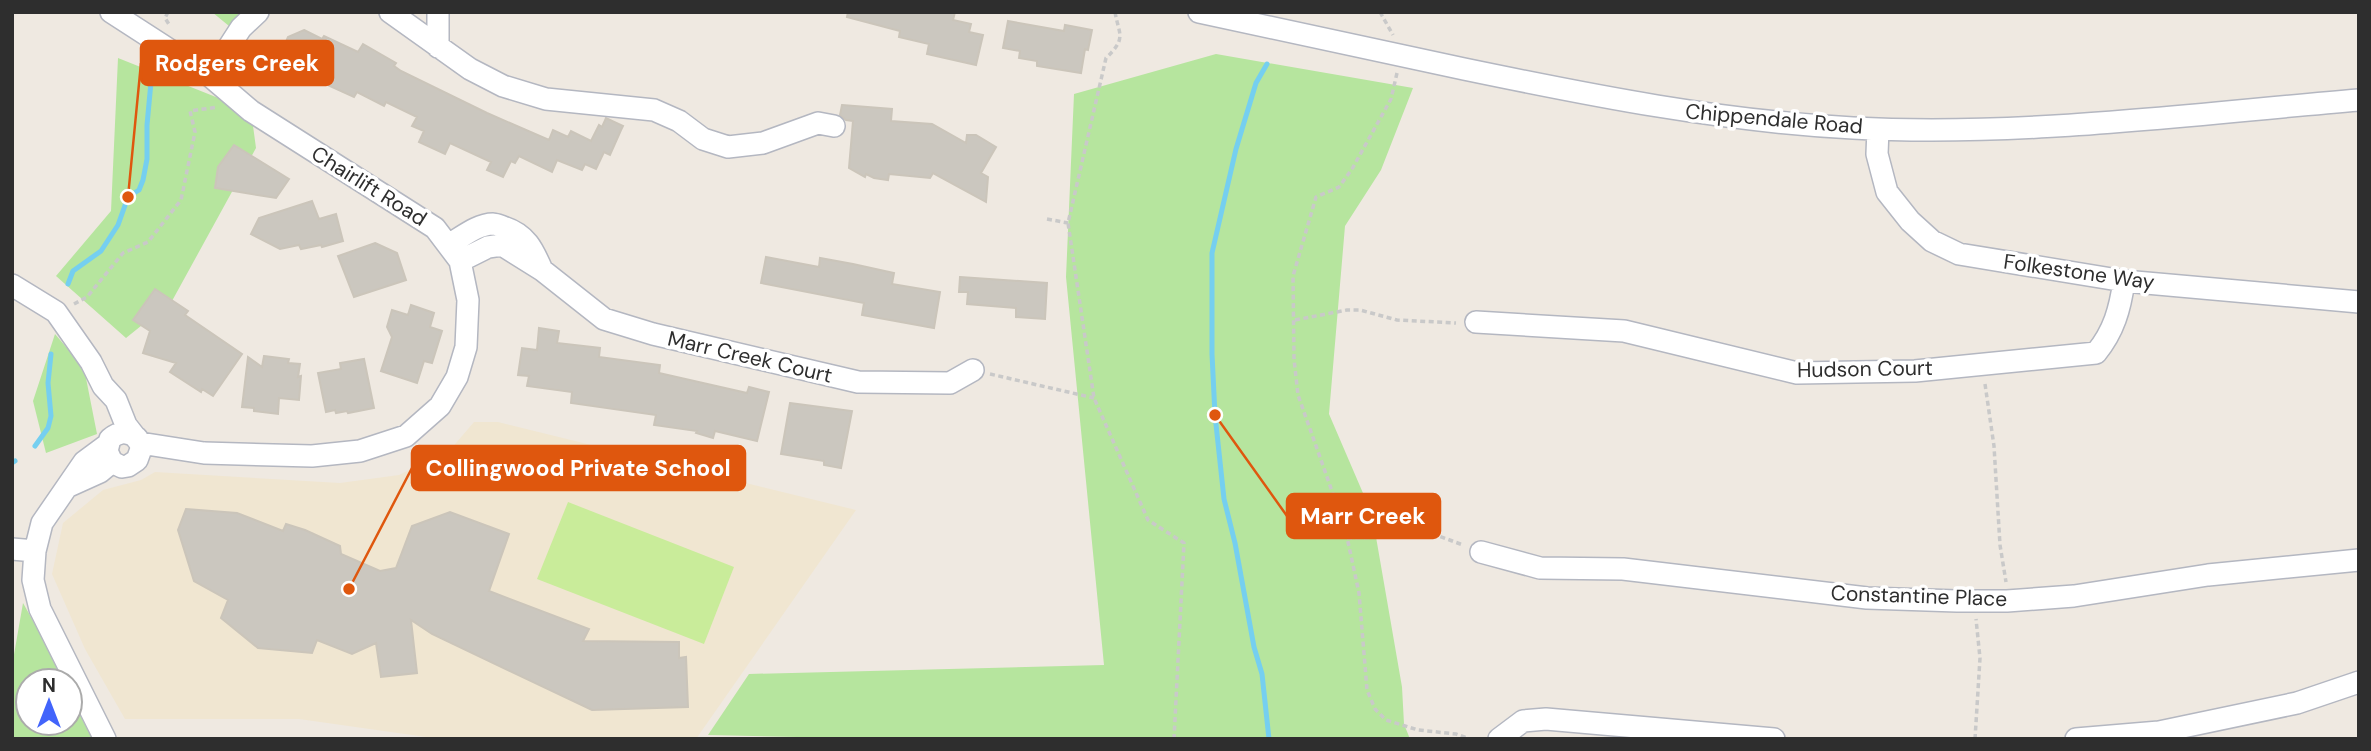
<svg xmlns="http://www.w3.org/2000/svg" width="2371" height="751" font-family="'DM Sans',sans-serif">
	<style>
		.education { fill: #f0e6d1 }
		.green { fill: #b6e59e }
		.pitch { fill: #c9ec9a }
		.lines { fill: none; stroke-linecap: round; stroke-linejoin: round }
		.stream { stroke: #75cff0; stroke-width: 5 }
		.building { fill: #cbc7bf; stroke: #cbc5ba; stroke-width: 2 }
		.minor-casing { stroke: #b4b7c1; stroke-width: 24 }
		.path { stroke: #c9c9c9; stroke-width: 3.5; stroke-dasharray: 5 3.5; stroke-linecap: butt }
		.minor { stroke: #fff; stroke-width: 21 }
		.labels { text-anchor: middle; stroke-width: 7; stroke-linejoin: round; paint-order: stroke }
		.street-label { font-size: 21px; fill: #2e2e2e; stroke: #fff }
		.leader { fill: none; stroke: #df570e; stroke-width: 2.5 }
		.callout-dot { fill: #df570e; stroke: #fff; stroke-width: 2.5 }
		.callout { fill: #df570e; stroke: #df570e; stroke-width: 2.5 }
		.callout-label { font-size: 23px; text-anchor: middle; font-weight: bold; fill: #fff }
	</style>
	<rect width="100%" height="100%" fill="#efe9e1"/>
	<path class="education" d="M 474,422 L 498,422 L 856,510 L 696,739 L 426,737 L 299,719 L 125,719 L 85,649 L 52,574 L 63,523 L 103,490 L 141,480 L 155,472 L 340,483 L 399,475 L 450,450 Z"/>
	<path class="green" d="M 212,12 L 245,12 L 229,26 Z
		M 1216,54 L 1413,88 L 1381,170 L 1345,226 L 1329,414 L 1372,514 L 1402,687 L 1404,724 L 1410,739 L 891,739 L 708,735 L 749,674 L 1104,665 L 1066,277 L 1074,94 Z
		M 118,58 L 251,111 L 256,148 L 172,301 L 126,338 L 56,276 L 111,211 Z
		M 55,334 L 84,368 L 97,434 L 46,453 L 33,401 Z
		M 23,603 L 67,681 L 28,681 L 28,723 L 70,723 L 70,686 L 100,739 L 12,739 L 12,666 Z"/>
	<path class="pitch" d="M 568,502 L 734,567 L 704,644 L 537,579 Z"/>
	<g class="lines">
		<path class="stream" d="M 1267,64 L 1256,83 L 1236,149 L 1212,253 L 1212,354 L 1215,415 L 1224,499 L 1235,543 L 1254,647 L 1262,674 L 1269,739
			M 68,284 L 73,271 L 101,251 L 118,225 L 128,197 L 139,190 L 143,180 L 147,159 L 147,125 L 151,82
			M 35,446 L 48,428 L 51,416 L 48,383 L 51,354
			M 12,463 L 15,461"/>
	</g>
	<path class="building" d="M 848,12 L 955,12 L 953,20 L 971,24 L 969,32 L 983,35 L 976,65 L 927,54 L 929,44 L 899,37 L 900,31 L 847,17 Z
		M 1008,21 L 1064,31 L 1065,25 L 1092,30 L 1088,50 L 1085,49 L 1081,73 L 1037,66 L 1037,61 L 1019,58 L 1020,51 L 1003,48 Z
		M 304,30 L 322,39 L 324,36 L 358,52 L 363,44 L 396,63 L 394,66 L 401,71 L 487,113 L 549,140 L 553,130 L 568,137 L 571,131 L 591,141 L 599,125 L 602,127 L 606,118 L 623,126 L 621,130 L 610,155 L 604,152 L 596,169 L 585,164 L 582,170 L 557,160 L 552,172 L 519,156 L 515,163 L 511,161 L 503,177 L 487,170 L 491,162 L 450,143 L 445,154 L 419,142 L 424,131 L 412,126 L 417,117 L 386,102 L 384,106 L 357,92 L 354,97 L 277,62 L 274,54 L 278,47 L 285,44 L 288,37 Z
		M 842,105 L 892,109 L 891,121 L 932,124 L 966,143 L 967,135 L 976,135 L 996,147 L 981,173 L 988,177 L 986,202 L 933,173 L 930,178 L 889,174 L 888,180 L 874,178 L 866,174 L 865,177 L 849,168 L 853,121 L 846,120 L 840,115 Z
		M 234,145 L 289,179 L 276,198 L 215,188 L 218,167 Z
		M 312,201 L 319,219 L 336,214 L 343,241 L 322,247 L 321,245 L 301,249 L 299,245 L 280,249 L 251,234 L 259,218 Z
		M 375,243 L 397,253 L 406,280 L 354,297 L 338,256 Z
		M 766,257 L 819,267 L 820,258 L 853,264 L 894,273 L 892,284 L 940,292 L 934,328 L 862,315 L 864,303 L 761,283 Z
		M 960,277 L 1047,283 L 1045,319 L 1016,317 L 1016,308 L 967,304 L 968,292 L 959,292 Z
		M 155,289 L 188,311 L 185,315 L 242,354 L 213,396 L 202,389 L 201,392 L 170,372 L 176,363 L 143,353 L 150,331 L 133,320 Z
		M 411,305 L 434,313 L 430,327 L 442,331 L 432,363 L 424,361 L 417,383 L 381,371 L 392,337 L 387,327 L 392,310 L 408,315 Z
		M 539,328 L 559,331 L 557,343 L 600,348 L 599,357 L 660,365 L 659,373 L 747,393 L 749,387 L 769,392 L 757,441 L 715,431 L 713,438 L 696,433 L 697,431 L 654,425 L 656,415 L 571,403 L 572,392 L 527,386 L 529,376 L 518,375 L 522,348 L 537,350 Z
		M 264,356 L 289,359 L 288,363 L 300,364 L 298,377 L 301,376 L 299,400 L 279,398 L 278,414 L 254,411 L 254,408 L 242,407 L 248,357 L 262,367 Z
		M 364,359 L 374,408 L 348,413 L 347,411 L 336,413 L 335,410 L 326,412 L 318,373 L 341,369 L 340,363 Z
		M 790,403 L 852,411 L 841,468 L 824,465 L 824,461 L 781,454 Z
		M 186,509 L 237,513 L 283,531 L 286,524 L 305,530 L 340,546 L 341,554 L 380,571 L 396,568 L 412,526 L 450,512 L 509,534 L 489,591 L 589,629 L 583,641 L 679,642 L 679,658 L 686,657 L 688,707 L 592,710 L 432,634 L 411,620 L 417,673 L 381,677 L 376,643 L 352,654 L 317,640 L 312,653 L 258,648 L 221,618 L 228,600 L 194,581 L 178,530 Z"/>
	<g class="lines">
		<defs>
			<path id="minor" d="M 111,12 L 210,76 L 251,111 L 435,228 L 460,261 L 468,300 L 466,347 L 457,377 L 440,406 L 406,436 L 360,451 L 312,456 L 204,453 L 140,443
				M 390,12 L 470,69 L 503,86 L 546,99 L 654,110 L 679,121 L 703,139 L 728,147 L 763,143 L 818,123 L 834,126
				M 438,12 L 438,47
				M 1199,12 C 1287,31 1375,50 1464,69 C 1594,96 1720,121 1853,128 C 2022,137 2191,114 2359,100
				M 210,76 L 241,28 L 258,12
				M 1878,129 L 1877,154 L 1887,192 L 1910,221 L 1932,241 L 1959,254 L 2124,281 L 2359,302
				M 448,245 C 461,238 477,224 493,224 C 494,224 502,226 503,227 C 526,234 533,249 542,270
				M 460,261 L 488,247 L 502,245 L 542,270 L 604,319 L 653,334 L 858,382 L 950,383 L 973,370
				M 12,285 L 56,312 L 91,362 L 103,386 L 116,400 L 126,425 L 140,443 L 141,449 L 137,460 L 128,466 L 122,467 L 112,462 L 107,451 L 110,439 C 119,431 128,431 137,438
				M 1476,322 L 1624,331 L 1797,373 L 1915,371 L 2096,353 C 2114,331 2120,309 2124,281
				M 69,486 L 100,472 L 112,462
				M 12,549 L 35,551
				M 1481,552 L 1540,568 L 1623,569 L 1867,598 L 1957,601 L 2007,601 L 2074,596 L 2208,575 L 2359,560
				M 105,739 L 40,609 L 33,580 L 35,551 L 42,523 L 84,462 L 107,445
				M 1499,739 L 1523,721 L 1546,719 L 1774,739
				M 2076,739 L 2159,732 L 2297,703 L 2359,682"/>
		</defs>
		<use href="#minor" class="minor-casing"/>
		<path class="path" d="M 168,12 L 165,18 L 170,26
			M 1115,12 C 1119,35 1127,38 1106,58 L 1068,223 L 1094,398 L 1148,520 L 1184,543 L 1174,739
			M 1380,12 L 1393,35
			M 1397,73 L 1391,99 L 1352,169 L 1339,187 L 1316,197 L 1293,276 L 1294,359 L 1298,395 L 1345,528 L 1359,593 L 1367,690 L 1375,709 L 1386,720 L 1418,730 L 1456,734 L 1470,739
			M 1047,219 L 1068,223
			M 74,304 L 87,297 L 123,253 L 148,242 L 181,200 L 195,132 L 190,111 L 218,107
			M 1295,320 L 1347,310 L 1360,310 L 1397,320 L 1456,323
			M 990,374 L 1094,398
			M 1985,384 L 1994,446 L 2000,545 L 2006,582
			M 1347,538 L 1439,536 L 1463,545
			M 1975,739 L 1980,658 L 1976,619"/>
		<use href="#minor" class="minor"/>
	</g>
	<g class="labels">
		<g class="street-label">
			<text transform="translate(1774 119) rotate(5)" y="7">Chippendale Road</text>
			<text transform="translate(369 186) rotate(32)" y="7">Chairlift Road</text>
			<text transform="translate(2079 272) rotate(8)" y="7">Folkestone Way</text>
			<text transform="translate(750 357) rotate(13)" y="7">Marr Creek Court</text>
			<text transform="translate(1865 369) rotate(-1)" y="7">Hudson Court</text>
			<text transform="translate(1919 596) rotate(2)" y="7">Constantine Place</text>
		</g>
	</g>
	<path class="leader" d="M128 197L141 63M349 589L412 468M1215 415L1287 516"/>
	<g class="callout-dot">
		<circle cx="128" cy="197" r="7"/>
		<circle cx="349" cy="589" r="7"/>
		<circle cx="1215" cy="415" r="7"/>
	</g>
	<g class="callout">
		<rect x="141" y="41" width="192" height="44" rx="7"/>
		<rect x="412" y="446" width="333" height="44" rx="7"/>
		<rect x="1287" y="494" width="153" height="44" rx="7"/>
	</g>
	<g class="callout-label">
		<text x="237" y="71">Rodgers Creek</text>
		<text x="578" y="476">Collingwood Private School</text>
		<text x="1363" y="524">Marr Creek</text>
	</g>
	<rect width="2371" height="751" fill="none" stroke="#2e2e2e" stroke-width="28"/>
	<g transform="translate(49 702)"><circle r="33" fill="#ffffff" stroke="#ababab" stroke-width="2"/>
	<path d="M0-5L12 26L0 18L-12 26Z" fill="#4264fb"/>
	<text y="-10" font-size="19" font-weight="bold" text-anchor="middle" fill="#2e2e2e">N</text>
	</g>
</svg>
